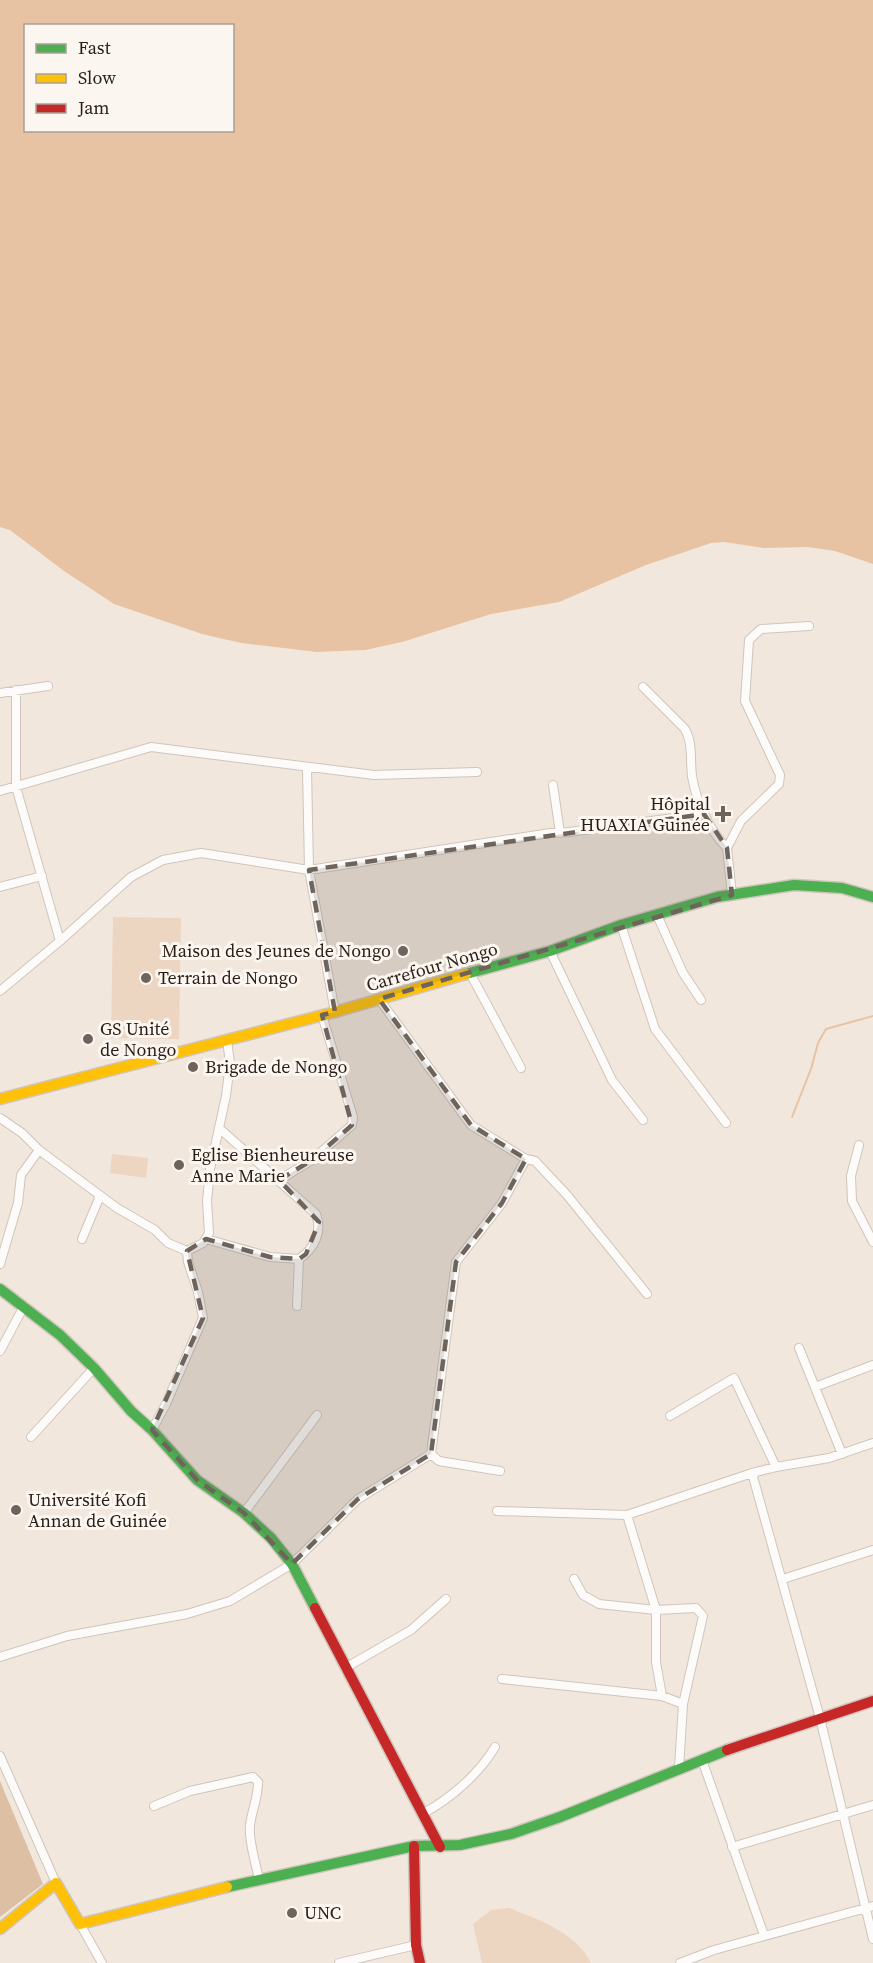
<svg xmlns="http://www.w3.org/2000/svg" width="873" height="1963" font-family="'Source Serif 4',serif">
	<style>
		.green { fill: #ecd5c1 }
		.forest { fill: #ddbfa4 }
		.water { fill: #e7c3a4; fill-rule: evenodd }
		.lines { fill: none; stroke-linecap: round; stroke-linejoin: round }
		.stream { stroke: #e7c3a4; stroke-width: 2 }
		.street-casing { stroke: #cfc5bc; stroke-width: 10 }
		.fast-casing { stroke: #cfc5bc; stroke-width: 13 }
		.slow-casing { stroke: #cfc5bc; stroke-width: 13 }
		.jam-casing { stroke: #cfc5bc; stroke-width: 13 }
		.street { stroke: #fdfbfa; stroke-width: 8 }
		.fast { stroke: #4caf50; stroke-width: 10 }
		.slow { stroke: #ffc107; stroke-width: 10 }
		.jam { stroke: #c62828; stroke-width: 10 }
		.marked { fill: #6f645b; fill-opacity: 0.2; stroke: #6f645b; stroke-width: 4.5; stroke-dasharray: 12 8; stroke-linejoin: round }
		.poi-dot { fill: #6f645b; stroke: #fcf6f1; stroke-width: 2 }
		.labels { text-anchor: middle; stroke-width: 6; stroke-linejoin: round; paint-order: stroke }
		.poi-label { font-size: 18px; fill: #291e15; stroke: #fcf6f1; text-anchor: start }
		.street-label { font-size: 18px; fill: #291e15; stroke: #fcf6f1 }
	</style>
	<rect width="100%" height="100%" fill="#f2e7dc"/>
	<path class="green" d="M 113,917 L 181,918 L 179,1039 L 111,1038 Z
		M 112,1154 L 148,1158 L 146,1178 L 110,1173 Z
		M 509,1908 C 539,1920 576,1932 591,1963 L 482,1963 L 473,1924 L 491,1910 Z"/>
	<path class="forest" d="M 0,1781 L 43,1884 L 0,1917 Z"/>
	<path class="water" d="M 0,0 L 873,0 L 873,564 L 835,551 L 808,547 L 764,548 L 724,542 L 711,543 L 646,565 L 559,602 L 491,614 L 402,642 L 365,650 L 317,652 L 241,643 L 202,634 L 114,604 L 64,571 L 10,530 L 0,527 ZM 26,26 L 232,26 L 232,130 L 26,130 Z"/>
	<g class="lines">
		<path class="stream" d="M 792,1117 L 811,1069 L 818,1043 L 826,1029 L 873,1016"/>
		<defs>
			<path id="street" d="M 643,687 L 685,729 C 693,743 690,760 692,776 C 696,801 709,830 727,848
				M 16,690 L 16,787 L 60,941
				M 0,693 L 48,686
				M 307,768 L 309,870 L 335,1012
				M 553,785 L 560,833
				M 0,791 L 151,747 L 374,775 L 477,772
				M 0,887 L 42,876
				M 732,895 L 727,848 L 741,821 L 779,784 L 780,775 L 745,701 L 749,640 L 761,629 L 809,626
				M 657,915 L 683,973 L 701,1000
				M 621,925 L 655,1029 L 726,1123
				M 550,951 L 612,1080 L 643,1120
				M 470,973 L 521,1068
				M 0,991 L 60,941 L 131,877 L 163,860 L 201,853 L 309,870 L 550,833 L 569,832 L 704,814
				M 379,999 L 471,1125 L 526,1159 L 535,1161 L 567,1195 L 647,1294
				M 0,1118 L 22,1133 L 39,1150 L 117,1208 L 155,1230 L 168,1243 L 187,1251 L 203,1243 L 209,1233 L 207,1201 L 210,1169 L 226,1096 L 230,1063 L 227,1040
				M 859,1145 L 851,1176 L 852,1201 L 873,1242
				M 279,1180 L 312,1160 L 352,1125 L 353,1117 L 322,1015
				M 82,1239 L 100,1196
				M 206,1239 L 270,1257 L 299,1259 C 314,1249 323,1232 316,1214 L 219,1128
				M 0,1264 L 18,1203 L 21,1175 L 39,1150
				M 297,1306 L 299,1259
				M 799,1348 L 842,1454
				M 0,1351 L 24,1306
				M 815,1387 L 873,1365
				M 670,1416 L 734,1378 L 776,1467
				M 152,1430 L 166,1404 L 203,1318 L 198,1292 L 188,1262 L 187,1251
				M 31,1437 L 94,1368
				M 431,1454 L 439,1461 L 500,1471
				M 752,1473 L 820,1718 L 873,1939
				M 497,1511 L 627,1515 L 752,1473 L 776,1467 L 829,1458 L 873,1443
				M 244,1513 L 317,1415
				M 627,1515 L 656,1610 L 656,1662 L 662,1696 L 683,1704
				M 574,1579 L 583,1595 L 599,1604 L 656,1610 L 696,1608 L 703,1616 L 683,1704 L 679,1768
				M 783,1579 L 873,1550
				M 0,1657 L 67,1636 L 187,1614 L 230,1601 L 292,1564 L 358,1499 L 431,1454 L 456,1262 L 502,1203 L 526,1159
				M 345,1668 L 411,1630 L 446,1599
				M 502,1679 L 662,1696
				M 0,1756 L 56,1883
				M 702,1760 L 764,1935
				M 154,1806 L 190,1791 L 253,1777 L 258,1782 C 258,1798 252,1810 250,1825 C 248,1839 256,1865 259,1879
				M 424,1813 C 451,1798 479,1774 495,1747
				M 732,1847 L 873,1805
				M 80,1924 L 102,1963
				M 339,1963 L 416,1945
				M 680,1963 L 714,1950 L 873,1906"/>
			<path id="fast" d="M 466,974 L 550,951 L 621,925 L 717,897 L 794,885 L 842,888 L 873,897
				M 0,1289 L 60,1335 L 94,1368 L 131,1411 L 152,1430 L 197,1480 L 244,1513 L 271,1538 L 292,1564 L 315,1608
				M 227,1887 L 414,1846 L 460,1845 L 511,1834 L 560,1817 L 727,1750"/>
			<path id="slow" d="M 0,1099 L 335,1012 L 466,974
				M 0,1929 L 56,1883 L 80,1924 L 227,1887"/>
			<path id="jam" d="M 315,1608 L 440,1847
				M 727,1750 L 873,1701
				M 414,1846 L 416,1945 L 420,1963"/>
		</defs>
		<use href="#street" class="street-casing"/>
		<use href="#fast" class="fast-casing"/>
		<use href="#slow" class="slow-casing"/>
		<use href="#jam" class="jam-casing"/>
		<use href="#street" class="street"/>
		<use href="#fast" class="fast"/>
		<use href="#slow" class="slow"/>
		<use href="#jam" class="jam"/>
	</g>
	<path class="marked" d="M 704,814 L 727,848 L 732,895 L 379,999 L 471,1125 L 526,1159 L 502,1203 L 456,1262 L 431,1454 L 358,1499 L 292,1564 L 244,1513 L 197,1480 L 152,1430 L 203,1318 L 187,1251 L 206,1239 L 270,1257 L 299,1259 L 306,1254 L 319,1222 L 279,1180 L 312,1160 L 352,1125 L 322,1015 L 335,1012 L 309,870 Z"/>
	<g class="poi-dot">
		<path d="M720 805h6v6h6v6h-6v6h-6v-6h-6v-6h6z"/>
		<circle cx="403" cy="951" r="6"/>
		<circle cx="146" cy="978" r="6"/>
		<circle cx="88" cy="1039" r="6"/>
		<circle cx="193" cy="1067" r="6"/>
		<circle cx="179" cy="1165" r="6"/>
		<circle cx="16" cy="1510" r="6"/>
		<circle cx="292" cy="1913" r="6"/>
	</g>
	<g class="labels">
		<g class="poi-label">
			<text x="710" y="810" text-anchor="end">Hôpital<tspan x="710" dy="21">HUAXIA Guinée</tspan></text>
			<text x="391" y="957" text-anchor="end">Maison des Jeunes de Nongo</text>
			<text x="158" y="984">Terrain de Nongo</text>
			<text x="100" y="1035">GS Unité<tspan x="100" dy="21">de Nongo</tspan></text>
			<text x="205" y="1073">Brigade de Nongo</text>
			<text x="191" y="1161">Eglise Bienheureuse<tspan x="191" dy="21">Anne Marie</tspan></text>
			<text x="28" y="1506">Université Kofi<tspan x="28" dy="21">Annan de Guinée</tspan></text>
			<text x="304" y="1919">UNC</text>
		</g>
		<g class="street-label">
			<text transform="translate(432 967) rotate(-16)" y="6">Carrefour Nongo</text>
		</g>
	</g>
	<rect x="24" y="24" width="210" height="108" fill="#fcf6f1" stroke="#a8a099" stroke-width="1.5"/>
	<rect x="36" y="44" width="30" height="9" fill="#4caf50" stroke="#a8a099" stroke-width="1.5"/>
	<text x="78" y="54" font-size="18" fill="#291e15">Fast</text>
	<rect x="36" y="74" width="30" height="9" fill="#ffc107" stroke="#a8a099" stroke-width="1.5"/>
	<text x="78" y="84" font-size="18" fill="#291e15">Slow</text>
	<rect x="36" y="104" width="30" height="9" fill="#c62828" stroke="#a8a099" stroke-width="1.5"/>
	<text x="78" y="114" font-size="18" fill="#291e15">Jam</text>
</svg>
